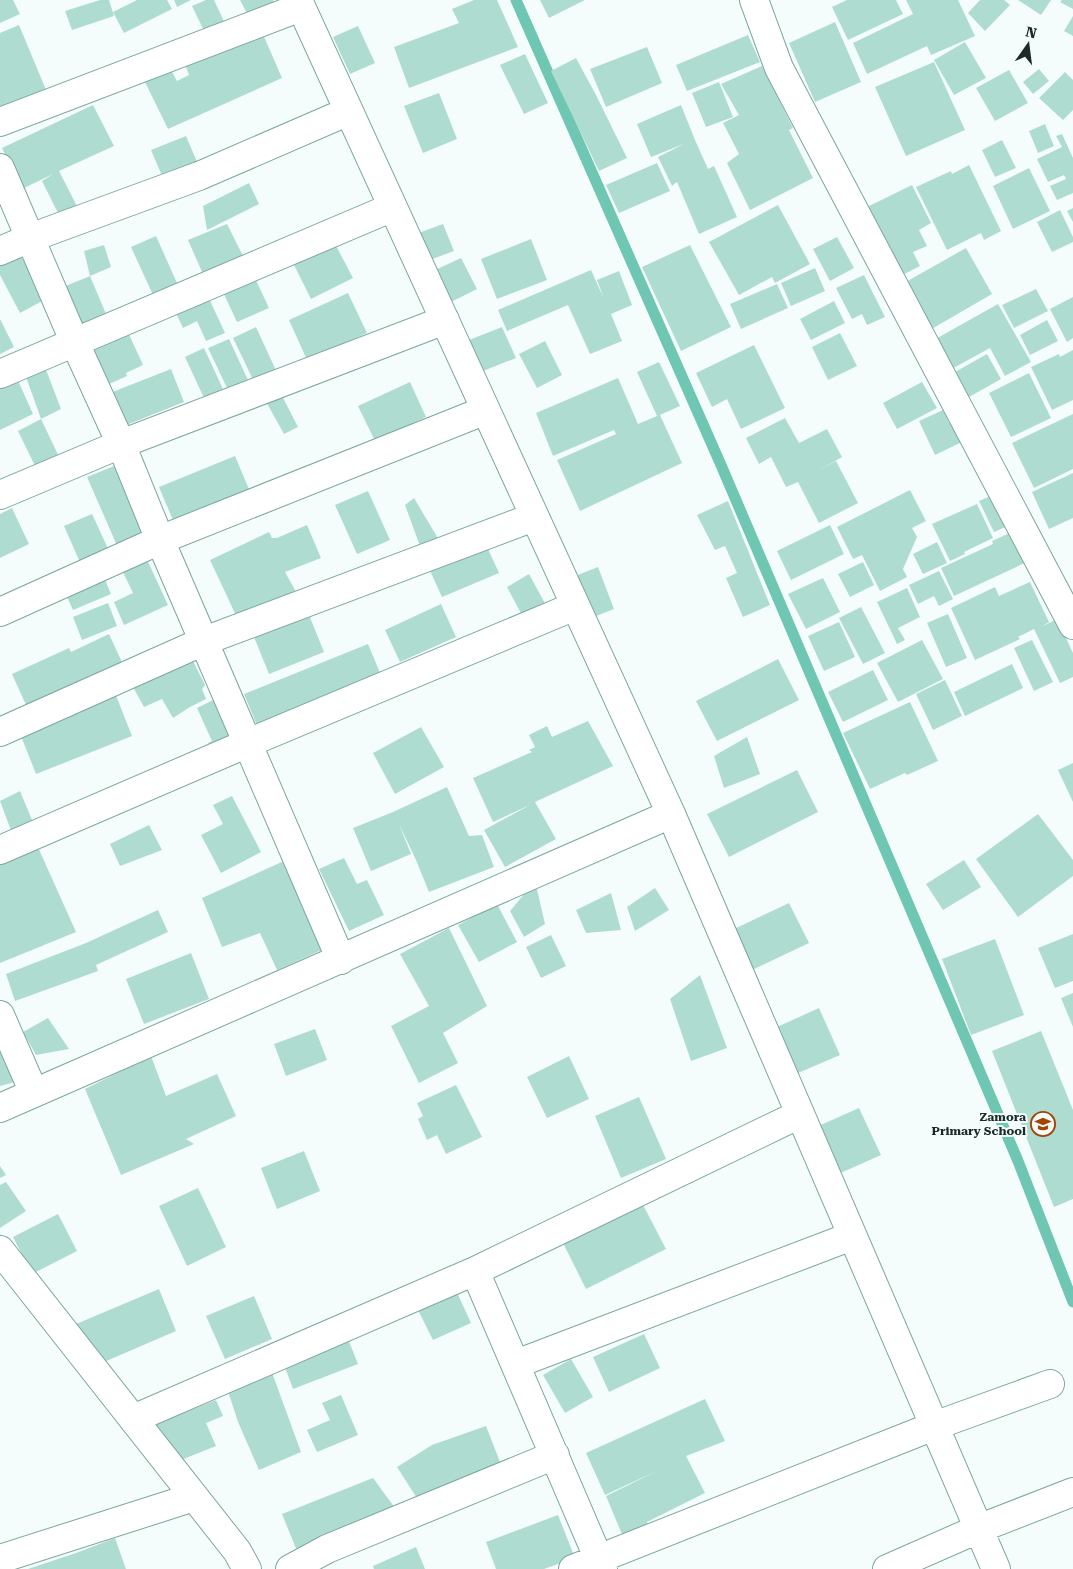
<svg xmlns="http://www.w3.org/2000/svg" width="1073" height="1569" font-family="'Roboto Serif',serif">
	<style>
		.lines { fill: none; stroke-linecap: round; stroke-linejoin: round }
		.stream { stroke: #6ec6b3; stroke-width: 11 }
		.building { fill: #afdcd1 }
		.street-casing { stroke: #7ca79d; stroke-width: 30 }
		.street { stroke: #fff; stroke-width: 28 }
		.labels { text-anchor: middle; stroke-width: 4; stroke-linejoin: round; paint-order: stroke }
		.poi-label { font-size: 12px; font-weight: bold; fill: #1b2c28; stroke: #f4fdfb; text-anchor: end }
	</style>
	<rect width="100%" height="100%" fill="#f4fdfb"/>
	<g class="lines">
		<path class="stream" d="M 516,0 L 721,465 L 1018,1161 L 1073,1302"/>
	</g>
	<path class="building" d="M 0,0 L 13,0 L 20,14 L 0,23 Z
		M 100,0 L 109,0 L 114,16 L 72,30 L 65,11 Z
		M 137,0 L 167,0 L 172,9 L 124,33 L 113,12 Z
		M 174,0 L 191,0 L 177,7 Z
		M 206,0 L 214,0 L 228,30 L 208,39 L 192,6 Z
		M 240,0 L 273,0 L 276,6 L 250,19 Z
		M 474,0 L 497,0 L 518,47 L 409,88 L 394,47 L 459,23 L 452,9 Z
		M 540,0 L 585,0 L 549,18 Z
		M 847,0 L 896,0 L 903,14 L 848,40 L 832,7 Z
		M 906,0 L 958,0 L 975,36 L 931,55 L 927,46 L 867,74 L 853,43 L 913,14 Z
		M 980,0 L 1004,0 L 1010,5 L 985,31 L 968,13 Z
		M 1018,0 L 1051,0 L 1041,15 Z
		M 1062,0 L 1073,0 L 1073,9 L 1060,2 Z
		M 1073,16 L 1073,36 L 1064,31 Z
		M 835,22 L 861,82 L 815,102 L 789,43 Z
		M 19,25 L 49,97 L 0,117 L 0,33 Z
		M 358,26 L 375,63 L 350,74 L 333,37 Z
		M 262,32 L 282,78 L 168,129 L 141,74 L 167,62 L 177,81 L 189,75 L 185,64 Z
		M 748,35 L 760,62 L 687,91 L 676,65 Z
		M 965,42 L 986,78 L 954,95 L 934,60 Z
		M 647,47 L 662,83 L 606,107 L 590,69 Z
		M 525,54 L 548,103 L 524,114 L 500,65 Z
		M 576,58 L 596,95 L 627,158 L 599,171 L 551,71 Z
		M 934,62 L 965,130 L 906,156 L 875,87 Z
		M 762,66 L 793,128 L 789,130 L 813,178 L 750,210 L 727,163 L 739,154 L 723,123 L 739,115 L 721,84 Z
		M 1039,69 L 1049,81 L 1033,94 L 1023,82 Z
		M 1009,70 L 1028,103 L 995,121 L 976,88 Z
		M 1065,72 L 1073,80 L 1073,110 L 1063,120 L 1039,98 Z
		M 719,82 L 733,117 L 706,127 L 692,93 Z
		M 439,93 L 457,139 L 423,153 L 404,106 Z
		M 93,105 L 114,146 L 59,171 L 81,214 L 63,223 L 42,181 L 53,174 L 22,189 L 2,148 Z
		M 681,105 L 695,140 L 708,169 L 714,166 L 737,217 L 699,234 L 677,182 L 672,186 L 658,157 L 684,144 L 651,157 L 637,124 Z
		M 1045,124 L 1054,146 L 1038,153 L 1029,131 Z
		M 1062,134 L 1073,158 L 1073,193 L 1057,200 L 1050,186 L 1066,179 L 1064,175 L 1048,182 L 1037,159 L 1062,147 L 1056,136 Z
		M 186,136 L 198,164 L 163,178 L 151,150 Z
		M 1002,140 L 1016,168 L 995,177 L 982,150 Z
		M 657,163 L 670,191 L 619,213 L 606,185 Z
		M 969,165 L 1001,231 L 984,240 L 981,233 L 947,250 L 916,187 L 951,171 L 952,174 Z
		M 1029,168 L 1050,211 L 1013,229 L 993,186 Z
		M 249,183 L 259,204 L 207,230 L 203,206 Z
		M 912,185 L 931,223 L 919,230 L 927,246 L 913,252 L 920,266 L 895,279 L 861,210 Z
		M 778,205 L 810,264 L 775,283 L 772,277 L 739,295 L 709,242 Z
		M 1073,208 L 1073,222 L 1067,211 Z
		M 1060,210 L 1073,237 L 1073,242 L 1052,252 L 1037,222 Z
		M 227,224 L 247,264 L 206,281 L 188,240 Z
		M 443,224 L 454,251 L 427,261 L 416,234 Z
		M 156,236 L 177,283 L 153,295 L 131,247 Z
		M 837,237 L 854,268 L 830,281 L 813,249 Z
		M 332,238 L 353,278 L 311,299 L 291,259 Z
		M 531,239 L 547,280 L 497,299 L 481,259 Z
		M 104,245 L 111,267 L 90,276 L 109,321 L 82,332 L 63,287 L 90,276 L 84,251 Z
		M 690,245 L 731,327 L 681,351 L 642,267 Z
		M 966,248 L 992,294 L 923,334 L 897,287 Z
		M 21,256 L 44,300 L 20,313 L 0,275 L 0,266 Z
		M 461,258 L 477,289 L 449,303 L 433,271 Z
		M 815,268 L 825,291 L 791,306 L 781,283 Z
		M 591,270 L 604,299 L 597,280 L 619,271 L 632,305 L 611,314 L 622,341 L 590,354 L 568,305 L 507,331 L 498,310 Z
		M 864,275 L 885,317 L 867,325 L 862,314 L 852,319 L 836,288 Z
		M 254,276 L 269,308 L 237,322 L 222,290 Z
		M 777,284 L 788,308 L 741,329 L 730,304 Z
		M 1036,289 L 1048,311 L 1014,328 L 1002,305 Z
		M 206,292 L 225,333 L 206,341 L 197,321 L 183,328 L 173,307 Z
		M 348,293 L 367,333 L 307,360 L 289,320 Z
		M 1073,297 L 1073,338 L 1067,342 L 1050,309 Z
		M 834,301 L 845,323 L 811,340 L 800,319 Z
		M 998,304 L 1031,362 L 1005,376 L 990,348 L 948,371 L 932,341 Z
		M 0,319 L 14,347 L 0,354 Z
		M 1047,320 L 1058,341 L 1030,355 L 1020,335 Z
		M 256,327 L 279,377 L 257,388 L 233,338 Z
		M 502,327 L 516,358 L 478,373 L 464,342 Z
		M 127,330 L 143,365 L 126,373 L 127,376 L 105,386 L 87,347 Z
		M 840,333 L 857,366 L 828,380 L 812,347 Z
		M 229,339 L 248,380 L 228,390 L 208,348 Z
		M 545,341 L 562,375 L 537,388 L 519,354 Z
		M 754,345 L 785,408 L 741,429 L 727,399 L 712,407 L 696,373 Z
		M 204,348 L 223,389 L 204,398 L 185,357 Z
		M 1073,350 L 1073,400 L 1052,410 L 1031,367 L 1059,354 L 1060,357 Z
		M 987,354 L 1001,379 L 969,397 L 955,372 Z
		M 659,362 L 680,406 L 660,415 L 682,463 L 580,511 L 557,460 L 616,434 L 614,430 L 553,456 L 536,413 L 618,378 L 638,424 L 657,416 L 637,372 Z
		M 45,367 L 61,409 L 41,419 L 25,374 Z
		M 171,369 L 184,402 L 124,426 L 110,393 Z
		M 1029,373 L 1051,418 L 1011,437 L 989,393 Z
		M 16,376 L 33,414 L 0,430 L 0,383 Z
		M 410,382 L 426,417 L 375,441 L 358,406 Z
		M 922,382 L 937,408 L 897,429 L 883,403 Z
		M 279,390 L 298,427 L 284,434 L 264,398 Z
		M 943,410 L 949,423 L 956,420 L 966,440 L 935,455 L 919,421 Z
		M 1073,414 L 1073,469 L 1034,488 L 1012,443 Z
		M 785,418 L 799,443 L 827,429 L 842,457 L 818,471 L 836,461 L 858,503 L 819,523 L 798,482 L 786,487 L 771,457 L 759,464 L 746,438 Z
		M 41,419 L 61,461 L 38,472 L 18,431 Z
		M 235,456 L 251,494 L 175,525 L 159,487 Z
		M 114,466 L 147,539 L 119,550 L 87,477 Z
		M 1073,473 L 1073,518 L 1049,529 L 1032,492 Z
		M 910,490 L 926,521 L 912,528 L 917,537 L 903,569 L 907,577 L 880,591 L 862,555 L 853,559 L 837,527 Z
		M 368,491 L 390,540 L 357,554 L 335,505 Z
		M 995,494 L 1010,525 L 994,532 L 979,501 Z
		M 414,498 L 439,540 L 424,557 L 405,505 Z
		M 728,501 L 770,605 L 743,617 L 726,578 L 737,573 L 725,546 L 715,550 L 697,515 Z
		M 977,504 L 993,538 L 964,552 L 965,554 L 950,561 L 932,524 Z
		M 12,508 L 29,544 L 0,558 L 0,514 Z
		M 92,514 L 111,555 L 82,567 L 64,526 Z
		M 307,525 L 321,558 L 285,572 L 299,597 L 240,624 L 210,560 L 269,532 L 272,538 L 277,538 Z
		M 830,525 L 844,554 L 791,580 L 777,551 Z
		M 1014,531 L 1029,561 L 954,596 L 941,568 L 993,544 L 992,541 Z
		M 483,538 L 499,573 L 442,597 L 426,562 Z
		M 937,542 L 947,563 L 923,574 L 913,554 Z
		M 144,553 L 168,605 L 124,625 L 114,602 L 133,593 L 119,564 Z
		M 863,562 L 874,585 L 850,597 L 838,574 Z
		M 598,567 L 614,609 L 586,620 L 570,578 Z
		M 101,570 L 111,594 L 73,610 L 63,588 Z
		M 939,571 L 953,599 L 939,606 L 934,596 L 918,604 L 909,585 Z
		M 529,574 L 547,607 L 524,619 L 507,587 Z
		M 823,578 L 840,612 L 806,629 L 788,594 Z
		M 1030,582 L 1049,622 L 1041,627 L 1057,619 L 1073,653 L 1073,677 L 1060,683 L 1034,629 L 1018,637 L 1020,639 L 975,660 L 951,608 L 995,587 L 999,596 Z
		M 907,588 L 920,617 L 898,628 L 905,640 L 897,644 L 877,602 Z
		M 108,603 L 117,626 L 82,640 L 73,617 Z
		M 441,604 L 456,637 L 400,662 L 385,630 Z
		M 861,607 L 885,653 L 863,664 L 839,618 Z
		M 307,610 L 324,652 L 269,674 L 252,632 Z
		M 948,614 L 967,658 L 946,667 L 927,623 Z
		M 839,622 L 855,657 L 824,671 L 808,636 Z
		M 109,634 L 127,673 L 31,716 L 12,674 L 69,648 L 71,652 Z
		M 922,640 L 943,679 L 898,702 L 877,663 Z
		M 1032,640 L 1053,682 L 1034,691 L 1014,648 Z
		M 368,644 L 385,685 L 261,735 L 244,694 Z
		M 192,659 L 205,685 L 202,689 L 206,699 L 190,707 L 173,718 L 162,699 L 144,707 L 133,687 Z
		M 778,659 L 799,700 L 717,741 L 696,701 Z
		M 1012,664 L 1023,688 L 965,716 L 954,692 Z
		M 873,670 L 888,700 L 843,722 L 828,692 Z
		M 945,680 L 962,716 L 933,730 L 916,694 Z
		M 115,693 L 132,736 L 36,774 L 19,731 Z
		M 217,698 L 236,737 L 213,750 L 208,743 L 212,741 L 197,708 Z
		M 910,702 L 938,761 L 907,775 L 905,773 L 870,789 L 843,733 Z
		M 588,721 L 613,766 L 535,802 L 556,839 L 505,867 L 484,830 L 530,805 L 493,822 L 473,778 L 532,752 L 529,750 L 535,747 L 529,735 L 547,726 L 552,737 Z
		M 421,727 L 444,767 L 395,794 L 373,753 Z
		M 747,737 L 760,774 L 724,788 L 714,756 Z
		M 1073,763 L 1073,802 L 1058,770 Z
		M 797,770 L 818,812 L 729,857 L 707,814 Z
		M 447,787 L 469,836 L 482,835 L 494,867 L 429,892 L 416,860 L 399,824 L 411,854 L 371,871 L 353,828 L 393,812 Z
		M 20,791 L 37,832 L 15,841 L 0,801 Z
		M 232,796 L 261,852 L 221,873 L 201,835 L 223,824 L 213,805 Z
		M 1038,814 L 1073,860 L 1073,876 L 1018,917 L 976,859 Z
		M 149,825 L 162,850 L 120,866 L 110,844 Z
		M 37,845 L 76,932 L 0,963 L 0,862 Z
		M 344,858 L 357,884 L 367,880 L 384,915 L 349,931 L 319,869 Z
		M 964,860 L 981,887 L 943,910 L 926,884 Z
		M 284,861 L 324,949 L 277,970 L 260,933 L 222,947 L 202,898 Z
		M 535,881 L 545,924 L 524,937 L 510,911 Z
		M 655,888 L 669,910 L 635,931 L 627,907 Z
		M 611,893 L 621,930 L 586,933 L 576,910 Z
		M 789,903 L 809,943 L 750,971 L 730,931 Z
		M 497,904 L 517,942 L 479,962 L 458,925 Z
		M 158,910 L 168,932 L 96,965 L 98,971 L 15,1001 L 6,974 L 86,943 Z
		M 449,928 L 487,1006 L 443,1033 L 458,1063 L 419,1083 L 391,1026 L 429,1006 L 400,954 Z
		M 1073,934 L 1073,981 L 1055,988 L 1038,948 Z
		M 551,935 L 566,966 L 541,978 L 526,947 Z
		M 995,939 L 1024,1015 L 971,1035 L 942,959 Z
		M 191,953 L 209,999 L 144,1024 L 126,979 Z
		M 700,975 L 727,1048 L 691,1061 L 670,999 Z
		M 1073,993 L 1073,1027 L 1061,998 Z
		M 819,1008 L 840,1055 L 798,1073 L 777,1027 Z
		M 48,1018 L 69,1049 L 36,1055 L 23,1032 Z
		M 315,1029 L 327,1060 L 286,1076 L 274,1044 Z
		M 1041,1031 L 1073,1110 L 1073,1199 L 1054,1207 L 992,1051 Z
		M 0,1046 L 15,1082 L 0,1086 Z
		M 151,1056 L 166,1096 L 217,1074 L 236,1116 L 186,1139 L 194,1144 L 121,1175 L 85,1089 Z
		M 569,1056 L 589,1099 L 547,1118 L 527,1077 Z
		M 456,1085 L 482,1137 L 446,1154 L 437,1135 L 427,1140 L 418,1119 L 423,1116 L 417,1103 Z
		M 639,1097 L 666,1159 L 621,1178 L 595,1116 Z
		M 859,1108 L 881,1155 L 836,1175 L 814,1128 Z
		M 304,1151 L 320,1191 L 277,1209 L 261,1168 Z
		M 0,1166 L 6,1175 L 0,1178 Z
		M 6,1182 L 26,1211 L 0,1228 L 0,1185 Z
		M 198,1188 L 226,1247 L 187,1266 L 159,1206 Z
		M 641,1201 L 666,1249 L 586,1289 L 562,1241 Z
		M 58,1214 L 77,1251 L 32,1274 L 13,1237 Z
		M 454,1286 L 471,1323 L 433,1340 L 415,1304 Z
		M 159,1289 L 176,1331 L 104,1362 L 69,1327 Z
		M 254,1296 L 272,1339 L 225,1359 L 206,1316 Z
		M 346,1334 L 358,1364 L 293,1389 L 282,1359 Z
		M 644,1334 L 660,1368 L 609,1392 L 593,1357 Z
		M 571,1359 L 593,1397 L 565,1413 L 543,1375 Z
		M 270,1367 L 301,1452 L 259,1470 L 238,1422 L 225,1382 Z
		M 341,1395 L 358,1435 L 317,1452 L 307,1430 L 330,1420 L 322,1403 Z
		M 705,1399 L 725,1441 L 686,1456 L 705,1493 L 647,1522 L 649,1529 L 624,1539 L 606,1496 L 659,1470 L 605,1495 L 586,1453 Z
		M 216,1400 L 223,1416 L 206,1423 L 216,1446 L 181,1460 L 167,1448 L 156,1424 Z
		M 486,1426 L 502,1467 L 422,1506 L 397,1467 L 432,1445 Z
		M 373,1478 L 398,1512 L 297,1551 L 282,1514 Z
		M 558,1515 L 575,1558 L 544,1569 L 496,1569 L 486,1542 Z
		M 115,1538 L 126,1569 L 28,1569 L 76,1553 Z
		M 416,1547 L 425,1569 L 374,1569 L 373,1566 Z"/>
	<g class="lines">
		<defs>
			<path id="street" d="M 298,0 L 671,814 L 996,1569
				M 754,0 L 779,68 L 1073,625
				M 0,122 L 301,7
				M 0,168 L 75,343 L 121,444 L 160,540 L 341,960
				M 0,251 L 30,238 L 199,176 L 349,111
				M 0,374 L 393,207
				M 0,495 L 121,444 L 445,320
				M 0,612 L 160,540 L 486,410
				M 0,732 L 204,641 L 534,517
				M 0,850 L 248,743 L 575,606
				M 0,1015 L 34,1093
				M 0,1108 L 671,814
				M 0,1250 L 237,1551 L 247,1569
				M 475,1271 L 603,1569
				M 516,1364 L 852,1236
				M 133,1419 L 475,1271 L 800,1114
				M 0,1559 L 194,1497
				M 290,1569 L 327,1549 L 555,1455
				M 573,1569 L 934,1426 L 1050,1384
				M 887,1569 L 978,1529 L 1073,1492"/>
		</defs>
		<use href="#street" class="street-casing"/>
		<use href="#street" class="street"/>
	</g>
	<defs>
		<symbol id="school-ring" viewBox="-11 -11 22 22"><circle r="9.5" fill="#f4fdfb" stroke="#a64406" stroke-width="1.5"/><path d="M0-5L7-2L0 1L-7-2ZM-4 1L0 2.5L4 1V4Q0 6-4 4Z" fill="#a64406"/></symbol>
	</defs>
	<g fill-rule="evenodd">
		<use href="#school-ring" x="1029" y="1110" width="28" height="28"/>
	</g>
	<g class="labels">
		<g class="poi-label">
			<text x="1026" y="1121">Zamora<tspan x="1026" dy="14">Primary School</tspan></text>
		</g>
	</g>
	<g transform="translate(1028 45) rotate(14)" stroke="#f4fdfb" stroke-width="4" paint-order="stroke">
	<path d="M0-4L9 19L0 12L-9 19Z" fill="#1b2c28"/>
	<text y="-8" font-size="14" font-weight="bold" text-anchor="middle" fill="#1b2c28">N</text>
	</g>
</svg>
